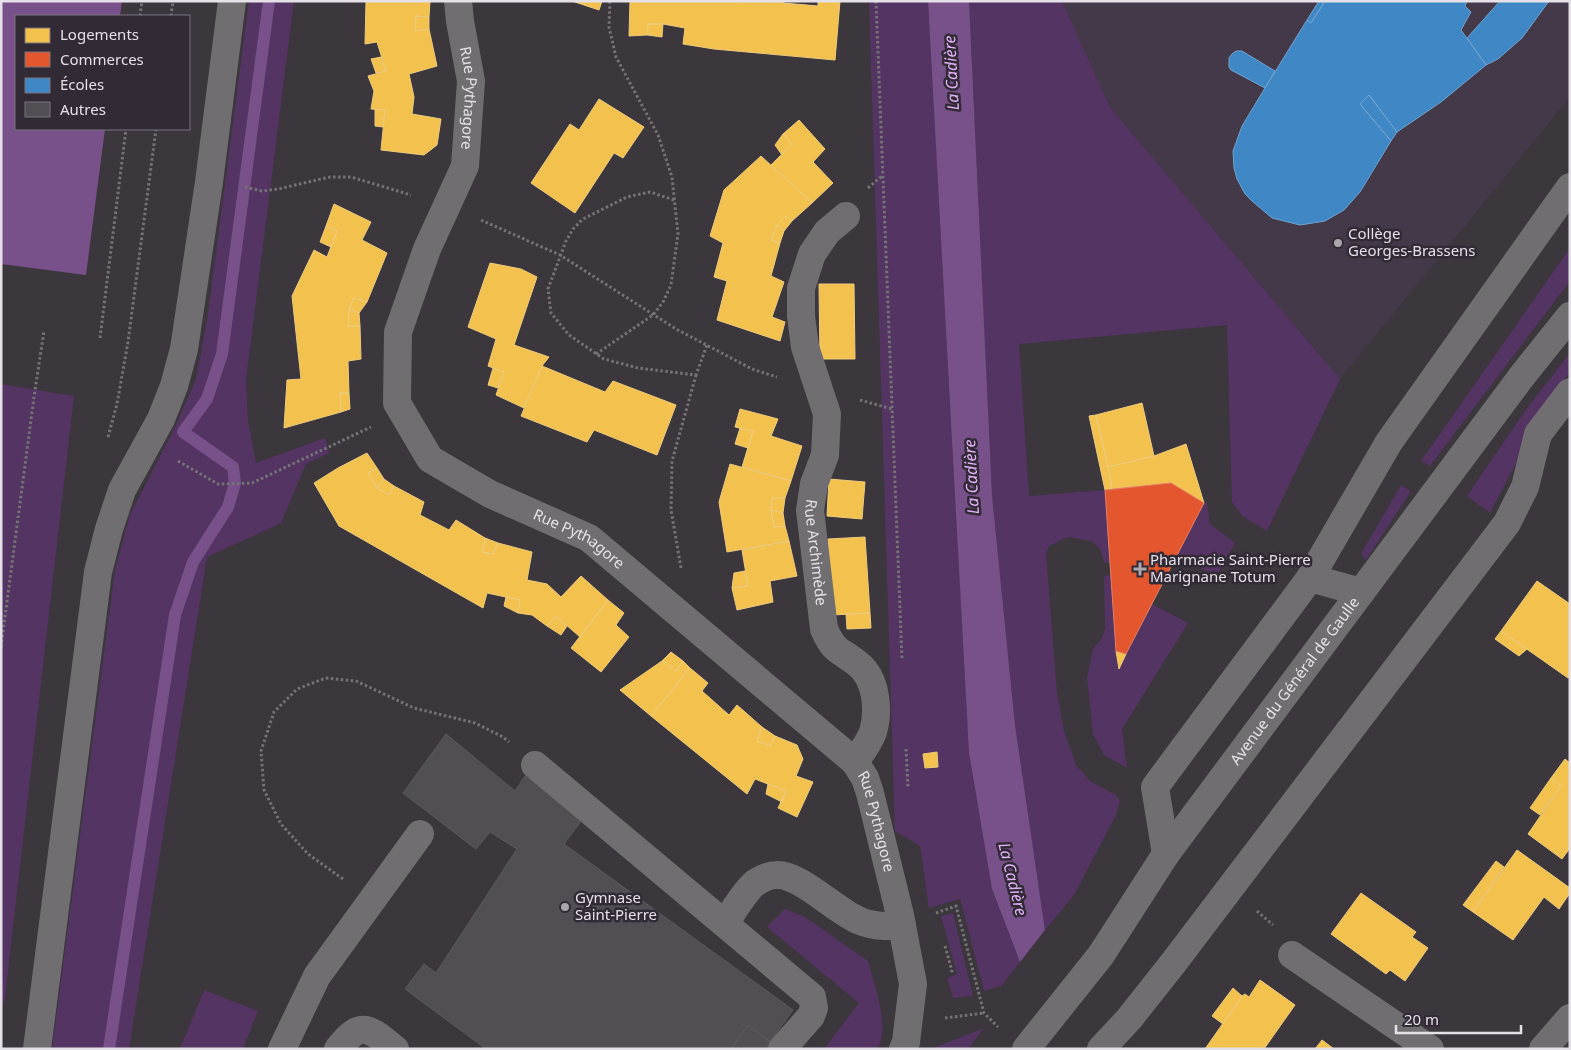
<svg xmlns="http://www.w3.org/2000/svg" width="1571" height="1050" font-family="'Noto Sans',sans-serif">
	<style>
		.built { fill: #443948 }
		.green { fill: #543462 }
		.water { fill: #78508a }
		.homes { fill: #f2c14e; stroke: #eecb7c }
		.shops { fill: #e4572e; stroke: #e58066 }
		.schools { fill: #3f88c5; stroke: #71a3d0 }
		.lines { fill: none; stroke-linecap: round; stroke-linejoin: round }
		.stream { stroke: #78508a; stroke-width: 12 }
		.building { fill: #524f54; stroke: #5d5a5f }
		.path { stroke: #757376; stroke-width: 3; stroke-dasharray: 2.5 2.5; stroke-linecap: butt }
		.minor { stroke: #706e70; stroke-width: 28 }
		.poi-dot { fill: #aaa6ac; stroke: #322a35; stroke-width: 2 }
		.labels { text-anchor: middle; stroke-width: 5; stroke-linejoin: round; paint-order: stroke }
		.street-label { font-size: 15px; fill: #e6e1e8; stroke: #322a35 }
		.poi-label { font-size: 15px; fill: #e6e1e8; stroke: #322a35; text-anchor: start }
		.water-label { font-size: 16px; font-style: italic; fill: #e4b3fb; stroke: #322a35 }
	</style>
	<rect width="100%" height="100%" fill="#3b373d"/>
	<path class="built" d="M 1062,1 L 1570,1 L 1570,97 L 1340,379 L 1110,107 Z"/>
	<path class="green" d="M 249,1 L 294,1 L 246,380 L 248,421 L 256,463 L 325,438 L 329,453 L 306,464 L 281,523 L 207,557 L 129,1049 L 52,1049 L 115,570 L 130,515 L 176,425 L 196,379 L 207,321 Z
		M 869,1 L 928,1 L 969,753 L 992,889 L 1020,962 L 1001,986 L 984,991 L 960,899 L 929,908 L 920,846 L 895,831 Z
		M 969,1 L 1062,1 L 1110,107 L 1340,379 L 1267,531 L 1242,516 L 1232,502 L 1227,325 L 1019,344 L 1029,496 L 1105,490 L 1110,563 L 1104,562 L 1100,549 L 1091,541 L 1068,537 L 1049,546 L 1046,554 L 1057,693 L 1064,731 L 1076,765 L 1090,781 L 1116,795 L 1120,801 L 1116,815 L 1074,895 L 1045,930 L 1015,725 L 992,495 Z
		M 1570,248 L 1570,281 L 1430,466 L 1421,461 Z
		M 1570,353 L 1570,372 L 1531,422 L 1518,459 L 1490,513 L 1467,496 L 1527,408 Z
		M 1,384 L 74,396 L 5,997 L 1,1009 Z
		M 1401,485 L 1411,491 L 1366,560 L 1361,554 Z
		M 1204,503 L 1207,503 L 1210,524 L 1235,543 L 1216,577 L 1177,555 Z
		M 1104,575 L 1111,576 L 1119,668 L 1152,604 L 1188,623 L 1122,729 L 1127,768 L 1104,755 L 1093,734 L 1087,678 L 1093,649 L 1102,638 L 1105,628 Z
		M 785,909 L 805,917 L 868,961 C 874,984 891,1028 877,1049 L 824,1049 L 859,1003 L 767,927 Z
		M 953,913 L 973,996 L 953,998 L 947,978 L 957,974 L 941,916 Z
		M 204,990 L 258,1011 L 243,1049 L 180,1049 Z
		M 984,1028 L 968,1049 L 931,1049 Z"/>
	<path class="water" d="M 1,1 L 122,1 L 120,16 L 16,16 L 16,129 L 105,129 L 86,275 L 1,264 Z
		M 928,1 L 969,1 L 992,495 L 1015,725 L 1045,930 L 1020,962 L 992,889 L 969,753 Z"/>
	<path class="homes" d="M 366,1 L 430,1 L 429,17 L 416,16 L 415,31 L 429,29 L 437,66 L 409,74 L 414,97 L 412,114 L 441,119 L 437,145 L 424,155 L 381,150 L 385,110 L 371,109 L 374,91 L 368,76 L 386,71 L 377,42 L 365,44 Z
		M 572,1 L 602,1 L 599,10 Z
		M 630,1 L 734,1 L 744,3 L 744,1 L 784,1 L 783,3 L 818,6 L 818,1 L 840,1 L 835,60 L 714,49 L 683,44 L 685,28 L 663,24 L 648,24 L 647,35 L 629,36 Z
		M 416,16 L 429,17 L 429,29 L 415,31 Z
		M 648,24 L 663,24 L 662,37 L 647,35 Z
		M 381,57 L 386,71 L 376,73 L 371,59 Z
		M 599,99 L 644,127 L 623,158 L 614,153 L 575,213 L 531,183 L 570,124 L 579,130 Z
		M 375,109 L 385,110 L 383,127 L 375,126 Z
		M 799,120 L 825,149 L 813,162 L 833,183 L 812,203 L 771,165 L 792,144 L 783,134 Z
		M 783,134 L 792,144 L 782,155 L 775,145 Z
		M 761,156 L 812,203 L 792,221 L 786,216 L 777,225 L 771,240 L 780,243 L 771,276 L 784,282 L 772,317 L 785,322 L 780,341 L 717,320 L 727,281 L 714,277 L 723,243 L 710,236 L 724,190 Z
		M 334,204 L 371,222 L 362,240 L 387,253 L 367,302 L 354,298 L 349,309 L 348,326 L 360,326 L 361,359 L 348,361 L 349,393 L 340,393 L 341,412 L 284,428 L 287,380 L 301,379 L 292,296 L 314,250 L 327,257 L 337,231 L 326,226 Z
		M 786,216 L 792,221 L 784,231 L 777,225 Z
		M 777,225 L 784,231 L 780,243 L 771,240 Z
		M 326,226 L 337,231 L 331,247 L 320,242 Z
		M 490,263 L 521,269 L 537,277 L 514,345 L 549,357 L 542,366 L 524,408 L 496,395 L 504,372 L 488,366 L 496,339 L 468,327 Z
		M 819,284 L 854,284 L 855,359 L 820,359 Z
		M 354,298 L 367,302 L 359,313 L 349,309 Z
		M 349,309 L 359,313 L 360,326 L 348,326 Z
		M 542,366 L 605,392 L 613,381 L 676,405 L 657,455 L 594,430 L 587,442 L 521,416 Z
		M 493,368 L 504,372 L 498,388 L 488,385 Z
		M 340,393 L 349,393 L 350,409 L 341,412 Z
		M 1142,403 L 1154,456 L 1108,467 L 1096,415 Z
		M 740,409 L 778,419 L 771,436 L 802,446 L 791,481 L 742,467 L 753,431 L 735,427 Z
		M 1096,415 L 1108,467 L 1112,489 L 1105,490 L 1089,416 Z
		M 740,428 L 753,431 L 748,448 L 735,444 Z
		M 1186,444 L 1204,503 L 1171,483 L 1112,489 L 1108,467 L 1154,456 Z
		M 367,453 L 377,468 L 368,473 L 377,488 L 389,495 L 394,486 L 424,502 L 420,515 L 449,530 L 456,520 L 485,538 L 482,552 L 493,554 L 498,543 L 532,552 L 527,580 L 547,584 L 561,597 L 581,576 L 608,600 L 580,637 L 556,616 L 547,626 L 532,615 L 518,613 L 520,600 L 487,593 L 483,608 L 339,526 L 314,483 L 338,468 Z
		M 730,464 L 791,481 L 785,498 L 772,498 L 771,510 L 774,527 L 785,526 L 789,541 L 727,552 L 719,502 Z
		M 377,468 L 384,479 L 377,488 L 368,473 Z
		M 384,479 L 394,486 L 389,495 L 377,488 Z
		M 829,479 L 865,482 L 862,519 L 827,516 Z
		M 772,498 L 785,498 L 783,513 L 771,510 Z
		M 771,510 L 783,513 L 785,526 L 774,527 Z
		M 865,537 L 870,613 L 832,615 L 828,539 Z
		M 485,538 L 498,543 L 493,554 L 482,552 Z
		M 789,541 L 797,576 L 770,581 L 773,602 L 737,610 L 732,588 L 748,586 L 742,550 Z
		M 745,571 L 748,586 L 732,588 L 734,573 Z
		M 1537,581 L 1570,604 L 1570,623 L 1568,626 L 1570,627 L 1570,676 L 1568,678 L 1501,631 Z
		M 506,597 L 520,600 L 518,613 L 504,606 Z
		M 608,600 L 624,613 L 616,625 L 629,637 L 601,672 L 571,648 Z
		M 870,613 L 871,628 L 847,629 L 846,614 Z
		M 556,616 L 567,626 L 561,635 L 547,626 Z
		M 1501,631 L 1527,649 L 1519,656 L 1495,639 Z
		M 1116,651 L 1126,654 L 1119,669 Z
		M 671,652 L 683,661 L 676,671 L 662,661 Z
		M 662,661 L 676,671 L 683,661 L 690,668 L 651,716 L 620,690 Z
		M 690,668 L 708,683 L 702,691 L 729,715 L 737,705 L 762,727 L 757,741 L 770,746 L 775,736 L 797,745 L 803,759 L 796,776 L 813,782 L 797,817 L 778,808 L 786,791 L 755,779 L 747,794 L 651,716 Z
		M 762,727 L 775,736 L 770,746 L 757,741 Z
		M 937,752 L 938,767 L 925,768 L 923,754 Z
		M 1565,759 L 1570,763 L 1570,848 L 1562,859 L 1528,834 L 1561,786 L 1551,778 Z
		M 1551,778 L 1561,786 L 1540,815 L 1530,808 Z
		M 768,784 L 786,791 L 782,802 L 766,794 Z
		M 1517,850 L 1570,888 L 1570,893 L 1559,909 L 1544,897 L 1513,940 L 1473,912 Z
		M 1496,861 L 1504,867 L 1473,912 L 1463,905 Z
		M 1361,893 L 1416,932 L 1412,937 L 1428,948 L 1405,981 L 1390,970 L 1386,974 L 1331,934 Z
		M 1260,980 L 1295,1005 L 1264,1049 L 1205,1049 L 1242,996 L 1245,994 L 1249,997 Z
		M 1233,988 L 1242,996 L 1223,1024 L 1212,1016 Z
		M 1322,1040 L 1334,1049 L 1315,1049 Z"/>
	<path class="shops" d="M 1171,483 L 1204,503 L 1126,654 L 1116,651 L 1105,490 Z"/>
	<path class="schools" d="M 1319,1 L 1325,1 L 1311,23 L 1307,20 Z
		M 1325,1 L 1467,1 L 1465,6 L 1471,12 L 1461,30 L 1486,65 L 1441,102 L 1397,132 L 1369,95 L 1360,104 L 1391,141 L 1360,192 L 1344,210 L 1325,221 L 1300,225 L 1272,218 L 1252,201 L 1245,194 L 1237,179 L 1234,168 L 1233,151 L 1242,126 L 1265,88 L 1307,20 L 1311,23 Z
		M 1500,1 L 1549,1 L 1522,38 L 1498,59 L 1486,65 L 1467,38 Z
		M 1236,51 L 1242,51 L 1275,71 L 1265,88 L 1231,70 L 1229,67 L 1229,58 L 1232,54 Z
		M 1369,95 L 1397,132 L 1391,141 L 1360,104 Z"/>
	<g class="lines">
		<path class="stream" d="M 109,1049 L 175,615 L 193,562 L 228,507 L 235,483 L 233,467 L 183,432 L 207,399 L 222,354 L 269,1"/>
	</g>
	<path class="building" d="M 446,734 L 515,791 L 525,776 L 584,817 L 564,844 L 793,1010 L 770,1042 L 748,1025 L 731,1049 L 486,1049 L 405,989 L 424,964 L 436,973 L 517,849 L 490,832 L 476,849 L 403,793 Z
		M 748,1025 L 770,1042 L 766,1049 L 731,1049 Z"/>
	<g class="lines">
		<path class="path" d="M 876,1 L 902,660
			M 140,16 L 142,1
			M 171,16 L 173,1
			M 245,187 L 262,191 L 278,189 L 330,177 L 351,177 L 411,195
			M 868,188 L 883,175
			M 674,200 L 650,192 L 627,197 L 583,219 L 573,229 L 566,241 L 548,289 L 551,313 L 569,335 L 604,359 L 638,368 L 696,375 L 707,345
			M 481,220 L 560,255 L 676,329 L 752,369 L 777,377
			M 100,338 L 126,129
			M 596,354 L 653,315 L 663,302 L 671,285 L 678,234 L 672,177 L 658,135 L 616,57 L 609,27 L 610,1
			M 860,400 L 892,409
			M 108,437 L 117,404 L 128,342 L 156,129
			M 178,461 L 218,484 L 252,483 L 371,427
			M 681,568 L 671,510 L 672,461 L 696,375
			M 1,647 L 34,397 L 44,331
			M 906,749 L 908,787
			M 343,879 L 308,854 L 281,824 L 264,790 L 261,751 L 274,712 L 297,689 L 326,678 L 356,681 L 414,708 L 475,723 L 503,737 L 509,742
			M 1257,911 L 1273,925
			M 936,913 L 956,906 L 984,1013 L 998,1027
			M 945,946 L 952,971 L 948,972
			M 945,1018 L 984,1013"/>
		<g class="minor">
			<path id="s1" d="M 458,1 L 460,21 L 471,81 L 465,166 L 427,249 L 398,332 L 397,403 L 430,459 L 490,494 L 589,538 L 855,762 L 865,778 L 870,793 L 900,915 L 913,984 L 906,1042 L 903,1049"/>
			<path id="s2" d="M 846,216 L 827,232 L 812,254 L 801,288 L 801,316 L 805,347 L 827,414 L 825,455 L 814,484 L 810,510 L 824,629 C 835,654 840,649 858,664 C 877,679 879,711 873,732 C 869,743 861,753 855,762"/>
			<path d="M 1310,578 L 1389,442 L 1570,187"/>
			<path d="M 535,765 L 812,997 L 814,1008 L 811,1016 L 782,1049"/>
			<path d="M 1166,854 L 1155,787 L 1310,578 L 1361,592"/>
			<path d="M 725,923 C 733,912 744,892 755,883 C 761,879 769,875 776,875 C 799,873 837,912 860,921 C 874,927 887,926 902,926"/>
			<path d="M 1292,955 L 1430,1049"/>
			<path d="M 37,1049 L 98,572 L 109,529 L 122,490 L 161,419 L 174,386 L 184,349 L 209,182 L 232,1"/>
			<path d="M 282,1049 L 317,976 L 420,834"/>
			<path d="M 338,1049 C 362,1018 369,1029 395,1049"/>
			<path id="s3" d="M 1026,1049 L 1101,955 L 1166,854 L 1522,376 L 1570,316"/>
			<path d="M 1101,1049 L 1129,1019 L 1174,962 L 1507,523 L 1525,487 L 1538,434 L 1570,392"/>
			<path d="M 1543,1049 L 1570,1018"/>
		</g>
	</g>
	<g class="poi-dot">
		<circle cx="1338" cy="243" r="5"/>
		<path d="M1137.5 561.5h5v5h5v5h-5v5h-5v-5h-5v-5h5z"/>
		<circle cx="565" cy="907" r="5"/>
	</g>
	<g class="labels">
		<g class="street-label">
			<text dy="5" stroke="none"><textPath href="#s1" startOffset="98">Rue Pythagore</textPath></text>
			<text dy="5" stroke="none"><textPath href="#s1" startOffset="651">Rue Pythagore</textPath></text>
			<text dy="5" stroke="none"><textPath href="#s2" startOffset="358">Rue Archimède</textPath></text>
			<text dy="5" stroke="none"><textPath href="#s3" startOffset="456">Avenue du Général de Gaulle</textPath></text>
			<text dy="5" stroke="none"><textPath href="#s1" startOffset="1071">Rue Pythagore</textPath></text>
		</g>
		<g class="poi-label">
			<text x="1348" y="239">Collège<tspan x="1348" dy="17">Georges-Brassens</tspan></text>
			<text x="1150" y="565">Pharmacie Saint-Pierre<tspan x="1150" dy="17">Marignane Totum</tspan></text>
			<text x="575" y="903">Gymnase<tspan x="575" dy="17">Saint-Pierre</tspan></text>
		</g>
		<g class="water-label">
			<text transform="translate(951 73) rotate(-93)" y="6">La Cadière</text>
			<text transform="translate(971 477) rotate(-93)" y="6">La Cadière</text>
			<text transform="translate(1013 879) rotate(76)" y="6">La Cadière</text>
		</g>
	</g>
	<rect width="1571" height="1050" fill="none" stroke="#e6e1e8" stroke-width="5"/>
	<rect x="15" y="15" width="175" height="115" fill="#322a35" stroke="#7a737d"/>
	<rect x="25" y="28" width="25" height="15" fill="#f2c14e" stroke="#7a737d"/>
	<text x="60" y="40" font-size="15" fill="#e6e1e8">Logements</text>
	<rect x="25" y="52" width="25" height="15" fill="#e4572e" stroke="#7a737d"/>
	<text x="60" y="65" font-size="15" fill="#e6e1e8">Commerces</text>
	<rect x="25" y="78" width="25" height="15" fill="#3f88c5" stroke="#7a737d"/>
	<text x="60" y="90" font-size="15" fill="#e6e1e8">Écoles</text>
	<rect x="25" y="102" width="25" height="15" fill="#524f54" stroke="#7a737d"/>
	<text x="60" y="115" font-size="15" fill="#e6e1e8">Autres</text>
	<path d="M1396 1025v8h125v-8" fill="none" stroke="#e6e1e8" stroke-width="2.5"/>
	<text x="1404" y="1025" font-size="15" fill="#e6e1e8" stroke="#322a35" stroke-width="4" paint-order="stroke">20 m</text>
</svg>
